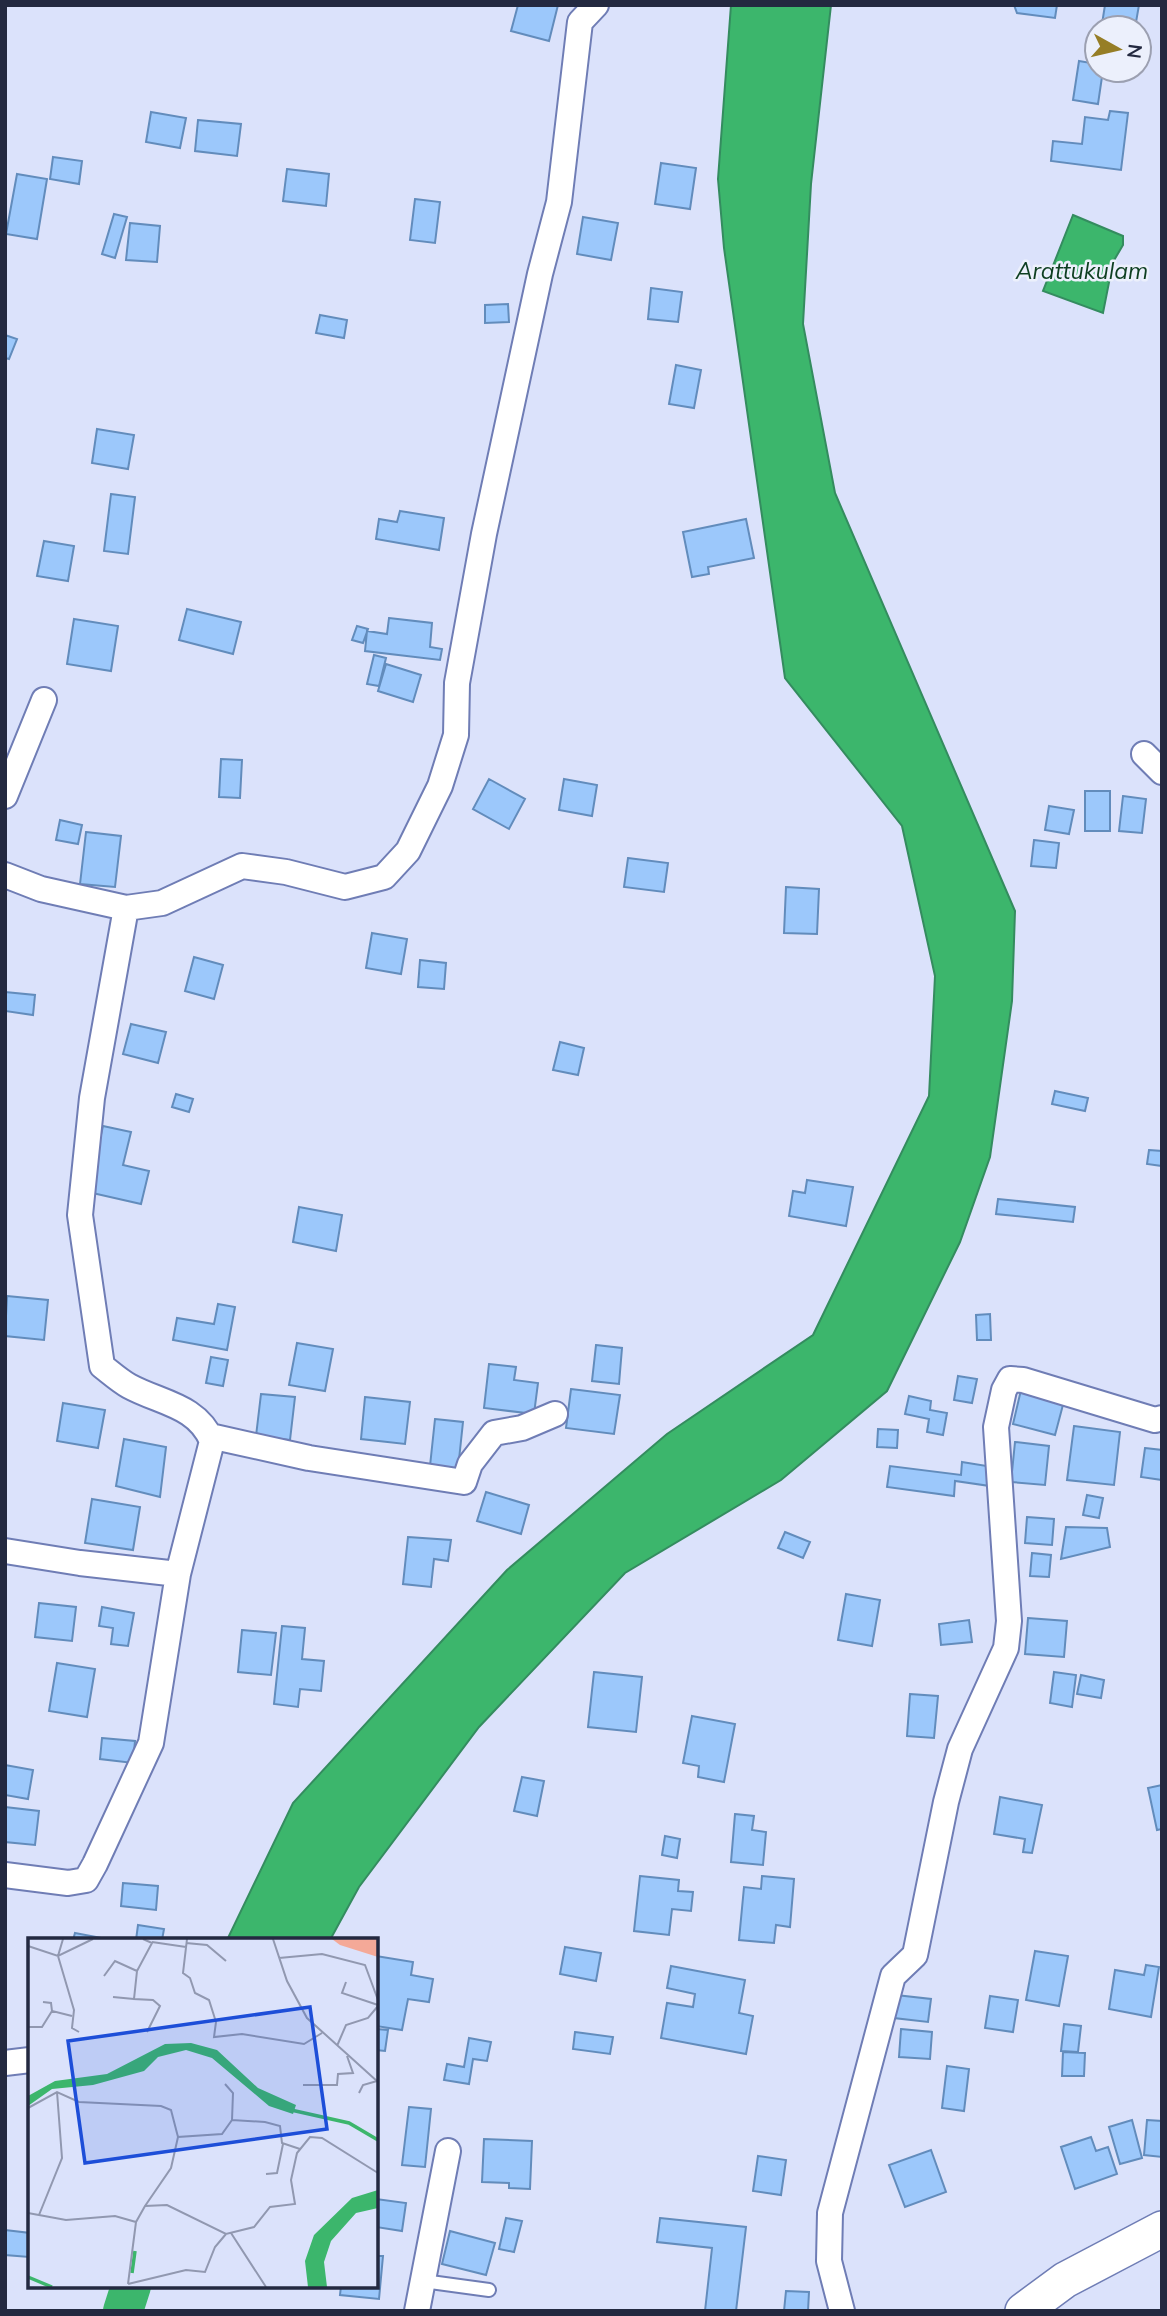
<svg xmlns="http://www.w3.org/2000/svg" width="1167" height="2316" font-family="Mulish,sans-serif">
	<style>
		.water { fill: #3cb66c; stroke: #348c5f; stroke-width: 2 }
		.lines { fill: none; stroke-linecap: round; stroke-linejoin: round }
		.river { stroke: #3cb66c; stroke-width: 40 }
		.building { fill: #9cc8fb; stroke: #628cbc; stroke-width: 2 }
		.service-casing { stroke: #6f7db5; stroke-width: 16 }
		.minor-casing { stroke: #6f7db5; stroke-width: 28 }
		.secondary-casing { stroke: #6f7db5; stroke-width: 38 }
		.service { stroke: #fff; stroke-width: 12 }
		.minor { stroke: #fff; stroke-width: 24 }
		.secondary { stroke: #fff; stroke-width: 35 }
		.labels { text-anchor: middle; stroke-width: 5; stroke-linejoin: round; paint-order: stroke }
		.water-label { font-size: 23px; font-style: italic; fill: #0e3f21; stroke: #ecf0fc }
		.inset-river { fill: none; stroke: #3cb66c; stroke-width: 3.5 }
		.inset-road { fill: none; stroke: #9198b0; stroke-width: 2 }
		.view { fill: #1d4ed8; fill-opacity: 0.15; stroke: #1d4ed8; stroke-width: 3.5 }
		.inset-edge { fill: none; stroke: #232940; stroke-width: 3.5 }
	</style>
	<rect width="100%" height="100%" fill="#dbe2fb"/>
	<path class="water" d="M 731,5 L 831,5 L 811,184 L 803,324 L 835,493 L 1015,911 L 1012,1001 L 990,1157 L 960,1242 L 887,1391 L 781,1480 L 625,1573 L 479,1727 L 359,1887 L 330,1940 L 227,1940 L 293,1803 L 507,1570 L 667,1434 L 813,1335 L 929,1096 L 935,976 L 902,826 L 785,678 L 724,248 L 718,179 Z
		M 1073,215 L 1123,236 L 1123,245 L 1113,262 L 1103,313 L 1043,291 Z"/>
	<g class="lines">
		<path class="river" d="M 123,2311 L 131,2286"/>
	</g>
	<path class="building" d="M 518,5 L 558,5 L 549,41 L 511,31 Z
		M 1014,5 L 1057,5 L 1055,18 L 1017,13 Z
		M 1105,5 L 1139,5 L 1135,28 L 1102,24 Z
		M 1079,61 L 1097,64 L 1097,70 L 1103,70 L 1098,104 L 1073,100 Z
		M 1110,111 L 1128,113 L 1121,170 L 1051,161 L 1053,141 L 1082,144 L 1085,117 L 1108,120 Z
		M 151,112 L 186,118 L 180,148 L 146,142 Z
		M 198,120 L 241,124 L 237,156 L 195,151 Z
		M 53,157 L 82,161 L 79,184 L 50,179 Z
		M 661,163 L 696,168 L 690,209 L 655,204 Z
		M 287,169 L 329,174 L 326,206 L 283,201 Z
		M 17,174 L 47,179 L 37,239 L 6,234 Z
		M 415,199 L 440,202 L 435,243 L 410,240 Z
		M 114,214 L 127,217 L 115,258 L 102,254 Z
		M 583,217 L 618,223 L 611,260 L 577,254 Z
		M 130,223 L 160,226 L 157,262 L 126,260 Z
		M 651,288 L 682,292 L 678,322 L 648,319 Z
		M 508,304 L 509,322 L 485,323 L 485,305 Z
		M 320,315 L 347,320 L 344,338 L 316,333 Z
		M 5,335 L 17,339 L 9,359 L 5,358 Z
		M 676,365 L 701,370 L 694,408 L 669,404 Z
		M 97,429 L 134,435 L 128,469 L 92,463 Z
		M 111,494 L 135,497 L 128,554 L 104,551 Z
		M 400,511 L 444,518 L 439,550 L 376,539 L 379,519 L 397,522 Z
		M 746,519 L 754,558 L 708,567 L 709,574 L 692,577 L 683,532 Z
		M 44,541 L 74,546 L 68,581 L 37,576 Z
		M 187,609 L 241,622 L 233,654 L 179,640 Z
		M 389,618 L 432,623 L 430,647 L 442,649 L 440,660 L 365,651 L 367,631 L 387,634 Z
		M 74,619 L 118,626 L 111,671 L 67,664 Z
		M 357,626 L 368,629 L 363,643 L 352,640 Z
		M 374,655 L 386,658 L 379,686 L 367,684 Z
		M 386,664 L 421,675 L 413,702 L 378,691 Z
		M 221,759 L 242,760 L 240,798 L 219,797 Z
		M 489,779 L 525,799 L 509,829 L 473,809 Z
		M 564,779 L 597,785 L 592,816 L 559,810 Z
		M 1085,791 L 1110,791 L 1110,831 L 1085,831 Z
		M 1123,796 L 1146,799 L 1142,833 L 1119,831 Z
		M 1049,806 L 1074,810 L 1069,834 L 1045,830 Z
		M 60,820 L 82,825 L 78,844 L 56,840 Z
		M 86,832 L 121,836 L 115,887 L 80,884 Z
		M 1034,840 L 1059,843 L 1056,868 L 1031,866 Z
		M 628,858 L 668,863 L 664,892 L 624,887 Z
		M 786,887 L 819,889 L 817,934 L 784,933 Z
		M 372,933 L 407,939 L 401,974 L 366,968 Z
		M 194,957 L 223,965 L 214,999 L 185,991 Z
		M 420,960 L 446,963 L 444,989 L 418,987 Z
		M 5,992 L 35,995 L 33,1015 L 5,1011 Z
		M 131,1024 L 166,1032 L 158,1063 L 123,1054 Z
		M 560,1042 L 584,1048 L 578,1075 L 553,1070 Z
		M 1055,1091 L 1088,1098 L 1085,1111 L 1052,1104 Z
		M 176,1094 L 193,1099 L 189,1112 L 172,1107 Z
		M 103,1126 L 131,1132 L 123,1165 L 149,1171 L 141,1204 L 88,1192 Z
		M 1149,1150 L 1162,1151 L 1162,1166 L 1147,1164 Z
		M 807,1180 L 853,1187 L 846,1226 L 789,1216 L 793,1191 L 805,1193 Z
		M 998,1199 L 1075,1207 L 1073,1222 L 996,1214 Z
		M 299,1207 L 342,1215 L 336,1251 L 293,1242 Z
		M 7,1296 L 48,1300 L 44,1340 L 5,1336 Z
		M 218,1304 L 235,1307 L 227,1350 L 173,1340 L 177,1318 L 214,1324 Z
		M 990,1314 L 991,1340 L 977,1340 L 976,1315 Z
		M 297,1343 L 333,1349 L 325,1391 L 289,1385 Z
		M 596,1345 L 622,1348 L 619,1384 L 592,1381 Z
		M 211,1357 L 228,1360 L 223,1386 L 206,1383 Z
		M 489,1364 L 516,1367 L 514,1380 L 538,1383 L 534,1414 L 484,1408 Z
		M 958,1376 L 977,1379 L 972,1403 L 954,1400 Z
		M 571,1389 L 620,1395 L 614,1434 L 566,1428 Z
		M 1021,1390 L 1064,1401 L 1055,1435 L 1013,1424 Z
		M 261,1394 L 295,1397 L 290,1440 L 256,1436 Z
		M 909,1396 L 931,1401 L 930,1410 L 947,1413 L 943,1435 L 927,1432 L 929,1419 L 905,1414 Z
		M 365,1397 L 410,1402 L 405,1444 L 361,1439 Z
		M 63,1403 L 105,1410 L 98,1448 L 57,1441 Z
		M 435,1419 L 463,1422 L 458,1469 L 430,1466 Z
		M 1074,1426 L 1120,1432 L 1114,1485 L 1067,1480 Z
		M 878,1429 L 898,1430 L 897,1448 L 877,1447 Z
		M 124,1439 L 166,1447 L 160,1497 L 116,1486 Z
		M 1015,1442 L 1049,1446 L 1045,1485 L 1011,1482 Z
		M 1145,1448 L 1162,1450 L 1162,1480 L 1141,1477 Z
		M 962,1462 L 993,1467 L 990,1486 L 955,1481 L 954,1496 L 887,1487 L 890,1466 L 961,1475 Z
		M 486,1492 L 529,1505 L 521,1534 L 477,1521 Z
		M 1087,1495 L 1103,1498 L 1099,1518 L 1083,1515 Z
		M 92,1499 L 140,1507 L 133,1550 L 85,1543 Z
		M 1027,1517 L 1054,1519 L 1052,1545 L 1025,1543 Z
		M 1066,1527 L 1107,1528 L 1110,1547 L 1061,1559 Z
		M 785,1532 L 810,1542 L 803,1558 L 778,1548 Z
		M 408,1537 L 451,1540 L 448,1561 L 434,1559 L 431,1587 L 403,1584 Z
		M 1032,1553 L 1051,1555 L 1049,1577 L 1030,1576 Z
		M 846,1594 L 880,1600 L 872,1646 L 838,1640 Z
		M 39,1603 L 76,1607 L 72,1641 L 35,1637 Z
		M 102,1607 L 134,1613 L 128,1646 L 111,1644 L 113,1628 L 99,1626 Z
		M 1028,1618 L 1067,1621 L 1064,1657 L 1025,1654 Z
		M 969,1620 L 972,1642 L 941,1645 L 939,1624 Z
		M 282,1626 L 305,1628 L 302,1659 L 324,1661 L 321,1691 L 300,1689 L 298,1707 L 274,1704 Z
		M 242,1630 L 276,1633 L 271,1675 L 238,1672 Z
		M 57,1663 L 95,1669 L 87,1717 L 49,1711 Z
		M 594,1672 L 642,1677 L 636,1732 L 588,1727 Z
		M 1054,1672 L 1076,1675 L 1072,1707 L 1050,1703 Z
		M 1081,1675 L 1104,1680 L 1101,1698 L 1077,1694 Z
		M 910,1694 L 938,1696 L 934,1738 L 907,1736 Z
		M 692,1716 L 735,1724 L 724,1782 L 698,1777 L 699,1766 L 683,1763 Z
		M 102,1738 L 135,1741 L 133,1763 L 100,1759 Z
		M 5,1765 L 33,1770 L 28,1799 L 5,1795 Z
		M 522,1777 L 544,1781 L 537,1816 L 514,1811 Z
		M 1162,1785 L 1162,1829 L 1157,1830 L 1148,1788 Z
		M 1000,1797 L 1042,1805 L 1032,1853 L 1023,1852 L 1025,1839 L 994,1834 Z
		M 5,1807 L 39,1811 L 35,1845 L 5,1842 Z
		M 735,1814 L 754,1816 L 752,1830 L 766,1832 L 763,1865 L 731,1862 Z
		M 665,1836 L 680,1839 L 677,1858 L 662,1855 Z
		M 640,1876 L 679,1880 L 678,1891 L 693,1892 L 691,1911 L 672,1909 L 669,1935 L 634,1931 Z
		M 762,1876 L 794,1879 L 790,1927 L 776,1925 L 774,1943 L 739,1940 L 744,1887 L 761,1889 Z
		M 123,1883 L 158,1886 L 156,1910 L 121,1906 Z
		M 138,1925 L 164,1929 L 162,1940 L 136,1940 Z
		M 75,1933 L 107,1939 L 107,1940 L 73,1940 Z
		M 565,1947 L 601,1953 L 596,1981 L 560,1974 Z
		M 1035,1951 L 1068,1956 L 1059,2006 L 1026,2000 Z
		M 376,1956 L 413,1962 L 411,1975 L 433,1979 L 429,2002 L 408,1999 L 402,2030 L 376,2026 Z
		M 1146,1965 L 1159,1967 L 1151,2017 L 1109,2009 L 1115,1970 L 1144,1975 Z
		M 671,1966 L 745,1980 L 739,2013 L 753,2016 L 746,2054 L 661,2038 L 667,2003 L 693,2007 L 695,1994 L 667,1988 Z
		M 896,1995 L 931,1999 L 928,2022 L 894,2018 Z
		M 990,1996 L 1018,2000 L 1013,2032 L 985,2028 Z
		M 1064,2024 L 1081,2026 L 1078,2052 L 1061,2051 Z
		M 376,2029 L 388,2030 L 385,2051 L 376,2050 Z
		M 901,2029 L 932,2032 L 930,2059 L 899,2057 Z
		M 575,2032 L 613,2037 L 610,2054 L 573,2049 Z
		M 469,2038 L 491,2042 L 487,2061 L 473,2059 L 469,2084 L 444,2080 L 447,2064 L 464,2067 Z
		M 1063,2052 L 1085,2053 L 1084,2076 L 1062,2076 Z
		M 947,2066 L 969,2069 L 964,2111 L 942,2108 Z
		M 409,2107 L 431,2109 L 425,2167 L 402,2165 Z
		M 1132,2120 L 1142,2158 L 1120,2164 L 1109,2127 Z
		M 1147,2120 L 1162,2121 L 1162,2157 L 1144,2155 Z
		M 1091,2137 L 1096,2151 L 1108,2147 L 1117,2174 L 1075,2189 L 1061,2147 Z
		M 484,2139 L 532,2141 L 530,2189 L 509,2188 L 509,2183 L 482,2182 Z
		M 931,2150 L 946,2192 L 905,2207 L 889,2165 Z
		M 758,2156 L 786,2160 L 781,2195 L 753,2191 Z
		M 376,2199 L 406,2203 L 402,2231 L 376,2227 Z
		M 506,2218 L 522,2221 L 514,2252 L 499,2249 Z
		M 660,2218 L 746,2227 L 736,2311 L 705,2311 L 712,2248 L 657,2242 Z
		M 5,2230 L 30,2233 L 29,2257 L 5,2255 Z
		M 450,2231 L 495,2243 L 486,2275 L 442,2264 Z
		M 376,2256 L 383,2256 L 379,2299 L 340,2295 L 341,2286 L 376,2286 Z
		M 786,2291 L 809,2292 L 808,2311 L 784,2311 Z"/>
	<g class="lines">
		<defs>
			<path id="service" d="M 423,2281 L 489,2290"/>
			<path id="minor" d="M 1144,754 L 1162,772
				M 5,796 L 44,700
				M 5,875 L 41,889 L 126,908 L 92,1098 L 80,1215 L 102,1366 C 111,1373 120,1381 129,1386 C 160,1403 197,1405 212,1441 L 178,1574 L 151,1743 L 95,1864 L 86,1880 L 68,1883 L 5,1875
				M 126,908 L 162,903 L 242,866 L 286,872 L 345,887 L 384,877 L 408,851 L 440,786 L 456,735 L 457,683 L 484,534 L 540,274 L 559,202 L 580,22 L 596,5
				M 210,1436 L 309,1458 L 464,1482 L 470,1464 L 494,1433 L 522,1428 L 555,1414
				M 5,1551 L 80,1563 L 178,1574
				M 5,2063 L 30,2060
				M 417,2311 L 448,2151
				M 842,2311 L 829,2261 L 830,2213 L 893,1976 L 915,1955 L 946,1802 L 960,1749 L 1006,1648 L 1009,1621 L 996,1427 L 1004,1390 L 1010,1379 L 1023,1380 L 1155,1420 L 1162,1418"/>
			<path id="secondary" d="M 1023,2311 L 1065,2280 L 1162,2229"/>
		</defs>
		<use href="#service" class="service-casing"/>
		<use href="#minor" class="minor-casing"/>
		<use href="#secondary" class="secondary-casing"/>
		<use href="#service" class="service"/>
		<use href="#minor" class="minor"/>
		<use href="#secondary" class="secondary"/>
	</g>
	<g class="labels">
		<g class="water-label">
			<text x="1082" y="279">Arattukulam</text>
		</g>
	</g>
	<g transform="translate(28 1938)">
		<rect width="350" height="350" fill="#dbe2fb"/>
		<path d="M 304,1 L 350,1 L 350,19 L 312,7 Z" fill="#f4a998"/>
		<path d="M 163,105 L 189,112 L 230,150 L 268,167 L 265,176 L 241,168 L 184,120 L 158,112 L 130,119 L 116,133 L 65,147 L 24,151 L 0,168 L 0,158 L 27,143 L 79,136 L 137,106 ZM 350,252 L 350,270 L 328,275 L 303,303 L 296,324 L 299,349 L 280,349 L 277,323 L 286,297 L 324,260 Z" fill="#3cb66c"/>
		<path class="inset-river" d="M 263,172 L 321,185 L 350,202M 104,335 L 107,313M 0,339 L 24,349"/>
		<path class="inset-road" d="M 35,1 L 30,18 L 46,72 L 44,90 L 51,94M 115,1 L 124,5 L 109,33 L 106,61 L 125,62 L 132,68 L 119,94M 159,1 L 155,35 L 162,40 L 167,55 L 181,62 L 188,84 L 186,99 L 214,96 L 276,106 L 294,95M 245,1 L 259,43 L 279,80 L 350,144M 124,4 L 158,9M 158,5 L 179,7 L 198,23M 0,8 L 30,18 L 65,1M 251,20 L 294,16 L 337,27 L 350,62M 76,38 L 87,23 L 109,33M 318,44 L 314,55 L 350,67M 85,59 L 106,61M 15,64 L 23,65 L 24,73 L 44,78M 0,89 L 14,89 L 24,73M 309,108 L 318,87 L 340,80 L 350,68M 197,146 L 205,155 L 204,182M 275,147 L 309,147 L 310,136 L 325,135 L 319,118M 331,155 L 335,147 L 349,143M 0,170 L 29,154 L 51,164 L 133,168 L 143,172 L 150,199M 238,236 L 249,235 L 255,206M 117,268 L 143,230 L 150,199 L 194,196 L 204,182 L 237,184 L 252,188 L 254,205 L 272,211M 0,275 L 38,282 L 87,278 L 108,284 L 117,268 L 139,267 L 198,296 L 226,289 L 242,269 L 267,266 L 263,242 L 269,215 L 282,199 L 294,200 L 350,235M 11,277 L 34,220 L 29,154M 203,295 L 238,349M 100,346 L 158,332 L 177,334 L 187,309 L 198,296M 100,346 L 108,284"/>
		<path class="view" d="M 282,69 L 299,191 L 57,225 L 40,103 Z"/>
		<rect width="350" height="350" class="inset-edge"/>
	</g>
	<rect width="1167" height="2316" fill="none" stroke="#232940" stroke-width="14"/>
	<g transform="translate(1118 49) rotate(98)"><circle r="33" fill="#ecf0fc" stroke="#9ca0b1" stroke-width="2"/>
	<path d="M0-5L12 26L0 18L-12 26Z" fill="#967e26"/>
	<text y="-10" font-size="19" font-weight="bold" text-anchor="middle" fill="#232940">N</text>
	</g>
</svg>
